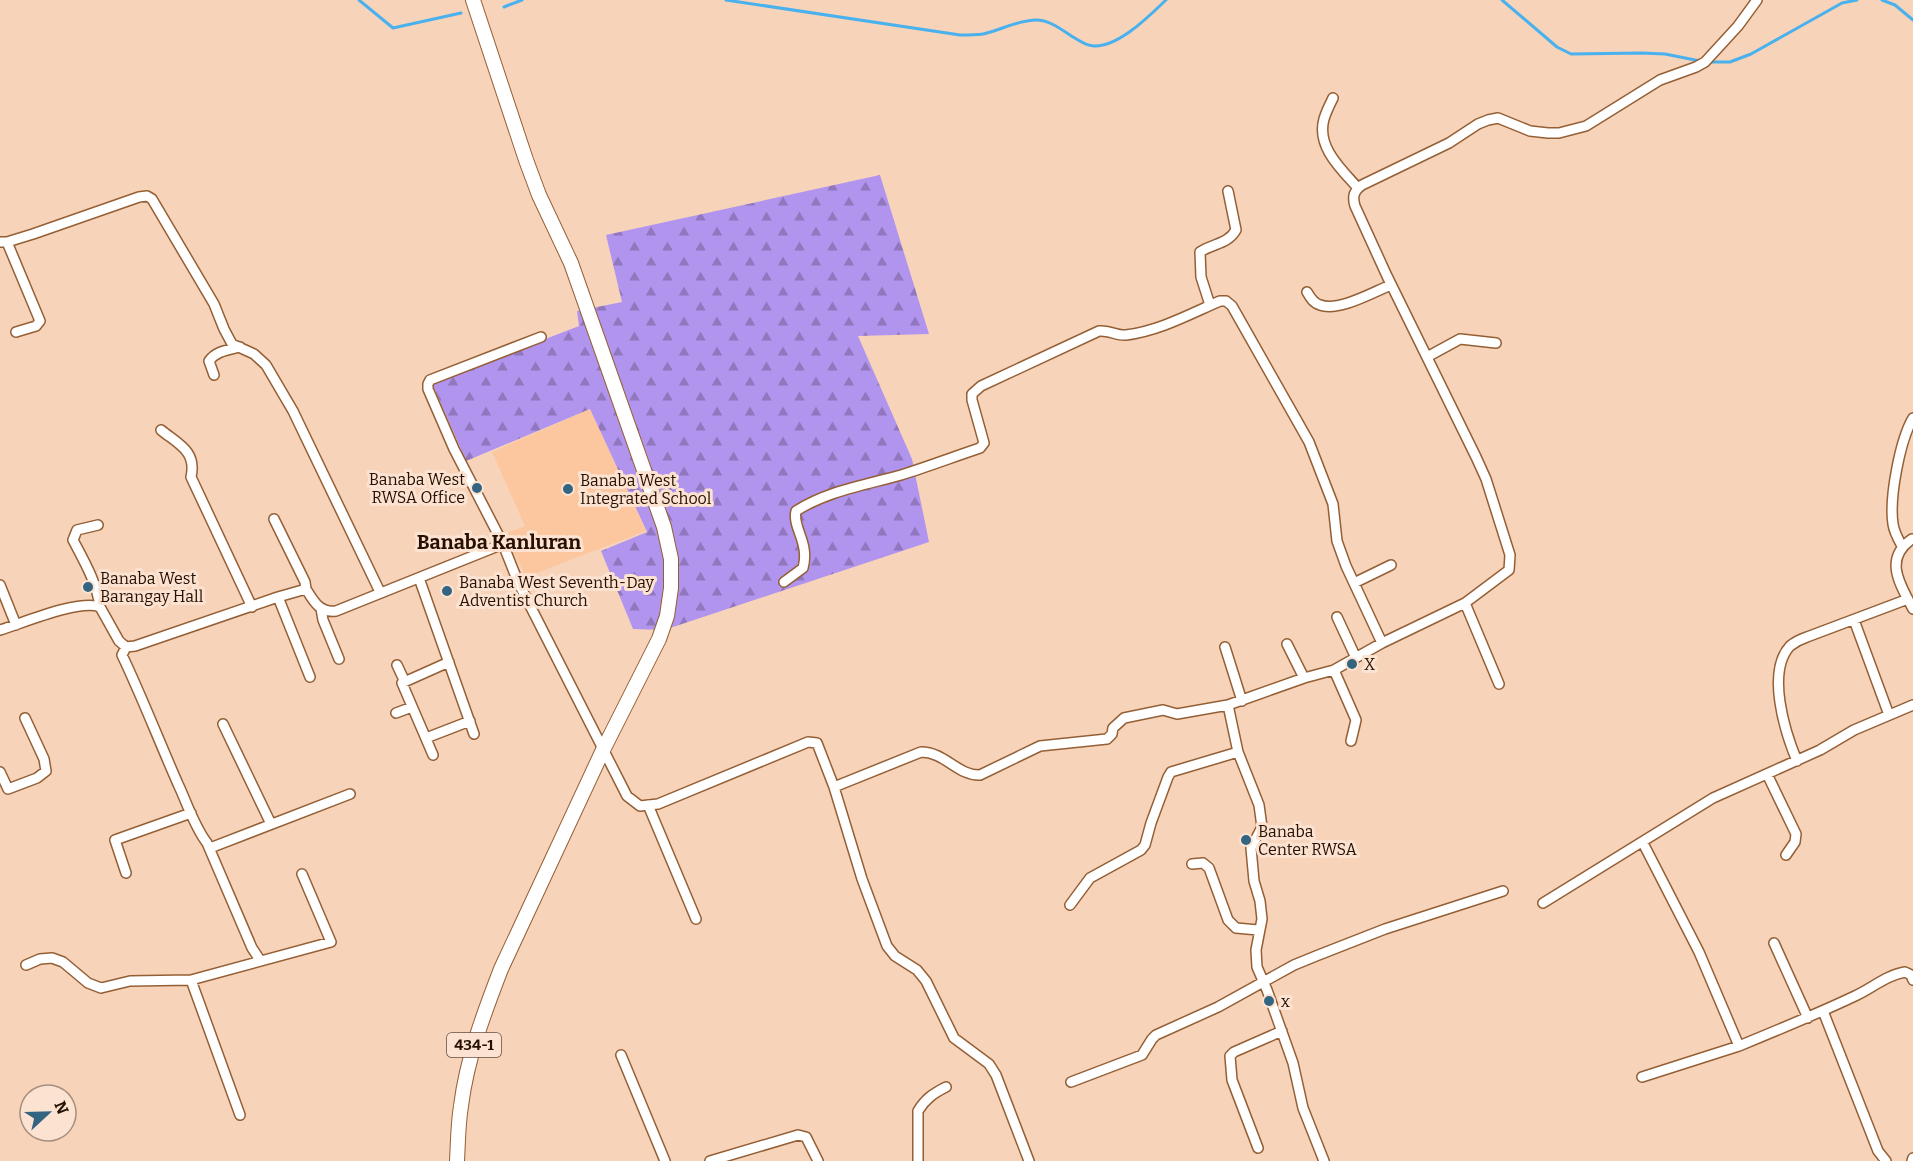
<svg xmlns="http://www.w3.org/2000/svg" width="1913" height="1161" font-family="Bitter,serif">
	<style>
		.built { fill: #fcc79f }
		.forest { fill: url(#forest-firs) }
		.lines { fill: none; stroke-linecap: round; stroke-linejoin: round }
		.stream { stroke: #48b1ee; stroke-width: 3 }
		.minor-casing { stroke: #955f35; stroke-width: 12 }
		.primary-casing { stroke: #955f35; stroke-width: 16 }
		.minor { stroke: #fff; stroke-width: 9 }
		.primary { stroke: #fff; stroke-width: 14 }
		.poi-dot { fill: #336482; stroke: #fce3d1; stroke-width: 2 }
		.labels { text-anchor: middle; stroke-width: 6; stroke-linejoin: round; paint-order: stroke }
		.shield { fill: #fce3d1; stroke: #664f3f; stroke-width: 1.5 }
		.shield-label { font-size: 15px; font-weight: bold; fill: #251001 }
		.poi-label { font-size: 16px; fill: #251001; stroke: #fce3d1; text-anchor: start }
		.quarter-label { font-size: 20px; font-weight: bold; fill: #251001; stroke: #fce3d1 }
	</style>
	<defs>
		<pattern id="forest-firs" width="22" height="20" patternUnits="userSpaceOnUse" patternTransform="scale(1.5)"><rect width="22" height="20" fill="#b194ee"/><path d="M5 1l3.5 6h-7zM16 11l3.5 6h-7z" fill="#9077be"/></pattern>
	</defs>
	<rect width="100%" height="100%" fill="#f7d3b9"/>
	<path class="built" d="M 590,409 L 646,531 L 526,577 L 505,534 L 525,526 L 492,452 Z"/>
	<path class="forest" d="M 880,175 L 929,334 L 858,336 L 912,459 L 929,542 L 664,630 L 633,629 L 601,551 L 647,532 L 590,409 L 466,461 L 432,383 L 579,326 L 577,311 L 622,302 L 606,235 Z"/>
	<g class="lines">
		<path class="stream" d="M 359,0 L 393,28 L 461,13
			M 726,0 L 960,35 C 968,35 976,35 983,34 C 1001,30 1018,20 1036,20 C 1050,20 1062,30 1073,37 C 1080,41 1086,46 1094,46 C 1119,47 1149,16 1166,0
			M 1502,0 L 1557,47 L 1571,54 L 1642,53 L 1665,54 L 1700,61
			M 1882,0 L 1895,5 L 1913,20
			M 504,7 L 522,0
			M 1710,62 L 1730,62 L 1751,54 L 1842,3 L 1857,0"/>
		<defs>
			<path id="minor" d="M 1333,98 C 1330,104 1326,112 1324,119 C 1316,147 1342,170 1358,188
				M 0,242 L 7,242 L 33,234 L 139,197 L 147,196 L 152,199 L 214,304 L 224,329 L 232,344 L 254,354 L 266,365 L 293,411 L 380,592
				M 7,242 L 40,321 L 36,326 L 16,332
				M 1307,292 C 1310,297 1313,303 1320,305 C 1339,312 1373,292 1391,285
				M 1210,305 L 1201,277 L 1200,252 C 1213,243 1227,245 1236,230 L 1228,191
				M 541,337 L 430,380 L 428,384 L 428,389 L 454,449 L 503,544 L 518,582 L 627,796 L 640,806 L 658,804 L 808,742 L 817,743 L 834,787 L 921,752 C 945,752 958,776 980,775 L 1040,746 L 1107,739 L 1112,734 L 1113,728 L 1124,718 L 1163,710 L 1177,714 L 1228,705 L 1238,752 L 1259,805 L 1262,827 L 1251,848 L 1254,881 L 1260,901 L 1262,919 L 1256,950 L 1257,967 L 1267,990 L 1293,1063 L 1303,1108 L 1324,1161
				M 1427,357 L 1460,339 L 1496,343
				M 214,375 L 209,361 C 216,351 228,350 240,347
				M 161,430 C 178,444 197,451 191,477 L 252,607
				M 274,519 L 305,582 L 306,589
				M 98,525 L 77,530 L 73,540 C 84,561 97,583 100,607
				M 1912,539 C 1883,559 1900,584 1913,609
				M 1902,546 C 1898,539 1894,532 1893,524 C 1889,498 1900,440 1913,418
				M 419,578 L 474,734
				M 784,582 L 803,568 C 810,542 792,528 796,511 C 827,491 865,485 901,475 C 927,467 953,457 980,448 L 984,443 L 972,400 L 972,394 L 981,386 L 1099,331 C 1109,330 1117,336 1126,335 C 1159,331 1190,314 1220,301 L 1226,301 L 1232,306 L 1309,442 L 1333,504 L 1337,541 L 1346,566 L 1382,643
				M 1354,583 L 1391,565
				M 0,585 L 16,625
				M 278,597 L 310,677
				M 1465,603 L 1499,684
				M 321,609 L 323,620 L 339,659
				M 1337,617 L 1356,658
				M 1854,620 L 1889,715
				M 0,630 C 23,623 79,599 100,607 L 119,641 L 126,647 L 135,646 L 278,597 L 306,589 C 314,602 320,613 336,611 L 503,544
				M 1287,644 L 1304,678
				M 126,647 L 122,655 C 142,697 159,741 178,784 C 187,803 194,826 207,843 L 252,948 L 260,960
				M 1225,647 L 1242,701
				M 397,665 L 404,680
				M 1334,670 L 1356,720 L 1351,741
				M 1228,705 L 1304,678 L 1334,670 L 1382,643 L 1465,603 L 1509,570 L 1510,555 L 1486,479 L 1476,457 L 1387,276 L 1355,206 C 1352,196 1354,191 1362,185 L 1449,143 L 1478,124 L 1488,120 L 1498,118 L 1530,131 L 1548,133 L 1559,133 L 1586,126 L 1660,80 L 1696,67 L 1705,62 L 1738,26 L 1757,0
				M 396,713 L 412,707
				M 223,724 L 271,824
				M 426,738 L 470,721
				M 433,755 L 402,683 L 449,662
				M 1797,761 C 1785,732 1766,672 1790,646 C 1795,642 1801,639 1807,637 L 1908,599
				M 0,772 L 8,789 L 37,778 L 46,771 L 44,759 L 25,718
				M 1767,774 L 1796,834 L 1795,842 L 1786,855
				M 834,787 L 862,879 L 887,946 L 895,956 L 917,970 L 926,981 L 954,1038 L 989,1064 L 996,1075 L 1029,1161
				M 648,805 L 696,919
				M 1643,843 L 1699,952 L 1739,1046 C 1778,1030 1817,1014 1855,996 C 1872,988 1887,975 1905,972 L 1911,975 L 1913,980
				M 210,848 L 350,794
				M 1192,864 L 1203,863 L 1209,868 L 1228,920 L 1236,928 L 1258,930
				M 126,873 L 115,840 L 191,813
				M 1543,903 L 1713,798 L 1820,750 L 1854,730 L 1913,705
				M 1070,905 L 1090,878 L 1141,850 L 1145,845 L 1151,823 L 1168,777 L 1171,772 L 1238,752
				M 1774,943 L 1808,1018
				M 26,965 L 40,959 L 52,958 L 63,962 L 88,983 L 101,988 L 130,981 L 191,980 L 331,942 L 302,874
				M 191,980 L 240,1115
				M 1823,1011 L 1878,1151 L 1886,1161
				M 621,1055 L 665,1161
				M 1642,1077 L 1739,1046
				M 1071,1082 L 1142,1055 L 1152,1039 L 1156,1035 L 1218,1007 L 1294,965 L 1316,956 L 1385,929 L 1503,891
				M 1258,1148 L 1232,1080 L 1230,1056 L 1234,1052 L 1282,1031
				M 710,1161 L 798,1135 L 806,1137 L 818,1161
				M 918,1161 L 918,1111 C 925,1099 934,1093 946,1087
				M 1912,1161 L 1913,1158"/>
			<path id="primary" d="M 457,1161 C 458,1143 458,1124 461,1106 C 467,1058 484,1013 501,969 L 603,750 L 659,639 L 667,616 L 671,588 L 671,559 L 664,527 L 571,263 L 539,195 L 526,160 L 473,0"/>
		</defs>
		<use href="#minor" class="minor-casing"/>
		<use href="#primary" class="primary-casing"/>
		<use href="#minor" class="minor"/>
		<use href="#primary" class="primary"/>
	</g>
	<g class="poi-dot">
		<circle cx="477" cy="488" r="6"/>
		<circle cx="568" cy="489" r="6"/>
		<circle cx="88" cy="587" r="6"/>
		<circle cx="447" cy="591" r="6"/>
		<circle cx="1352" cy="664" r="6"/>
		<circle cx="1246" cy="840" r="6"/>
		<circle cx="1269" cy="1001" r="6"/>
	</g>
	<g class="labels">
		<rect class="shield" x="447" y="1033" width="54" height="24" rx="4.5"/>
		<g class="shield-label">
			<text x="474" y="1050">434-1</text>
		</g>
		<g class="poi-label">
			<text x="465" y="485" text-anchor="end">Banaba West<tspan x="465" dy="18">RWSA Office</tspan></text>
			<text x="580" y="486">Banaba West<tspan x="580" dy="18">Integrated School</tspan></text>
			<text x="100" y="584">Banaba West<tspan x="100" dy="18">Barangay Hall</tspan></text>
			<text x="459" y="588">Banaba West Seventh-Day<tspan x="459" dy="18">Adventist Church</tspan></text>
			<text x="1364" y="670">X</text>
			<text x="1258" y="837">Banaba<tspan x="1258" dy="18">Center RWSA</tspan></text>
			<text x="1281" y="1007">x</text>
		</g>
		<g class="quarter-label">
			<text x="499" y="549">Banaba Kanluran</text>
		</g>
	</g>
	<g transform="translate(48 1113) rotate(68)"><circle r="28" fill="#fce3d1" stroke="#a68f7e" stroke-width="1.5"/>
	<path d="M0-4.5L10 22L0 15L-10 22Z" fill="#336482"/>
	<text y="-9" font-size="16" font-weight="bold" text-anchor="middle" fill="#251001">N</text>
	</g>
</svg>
